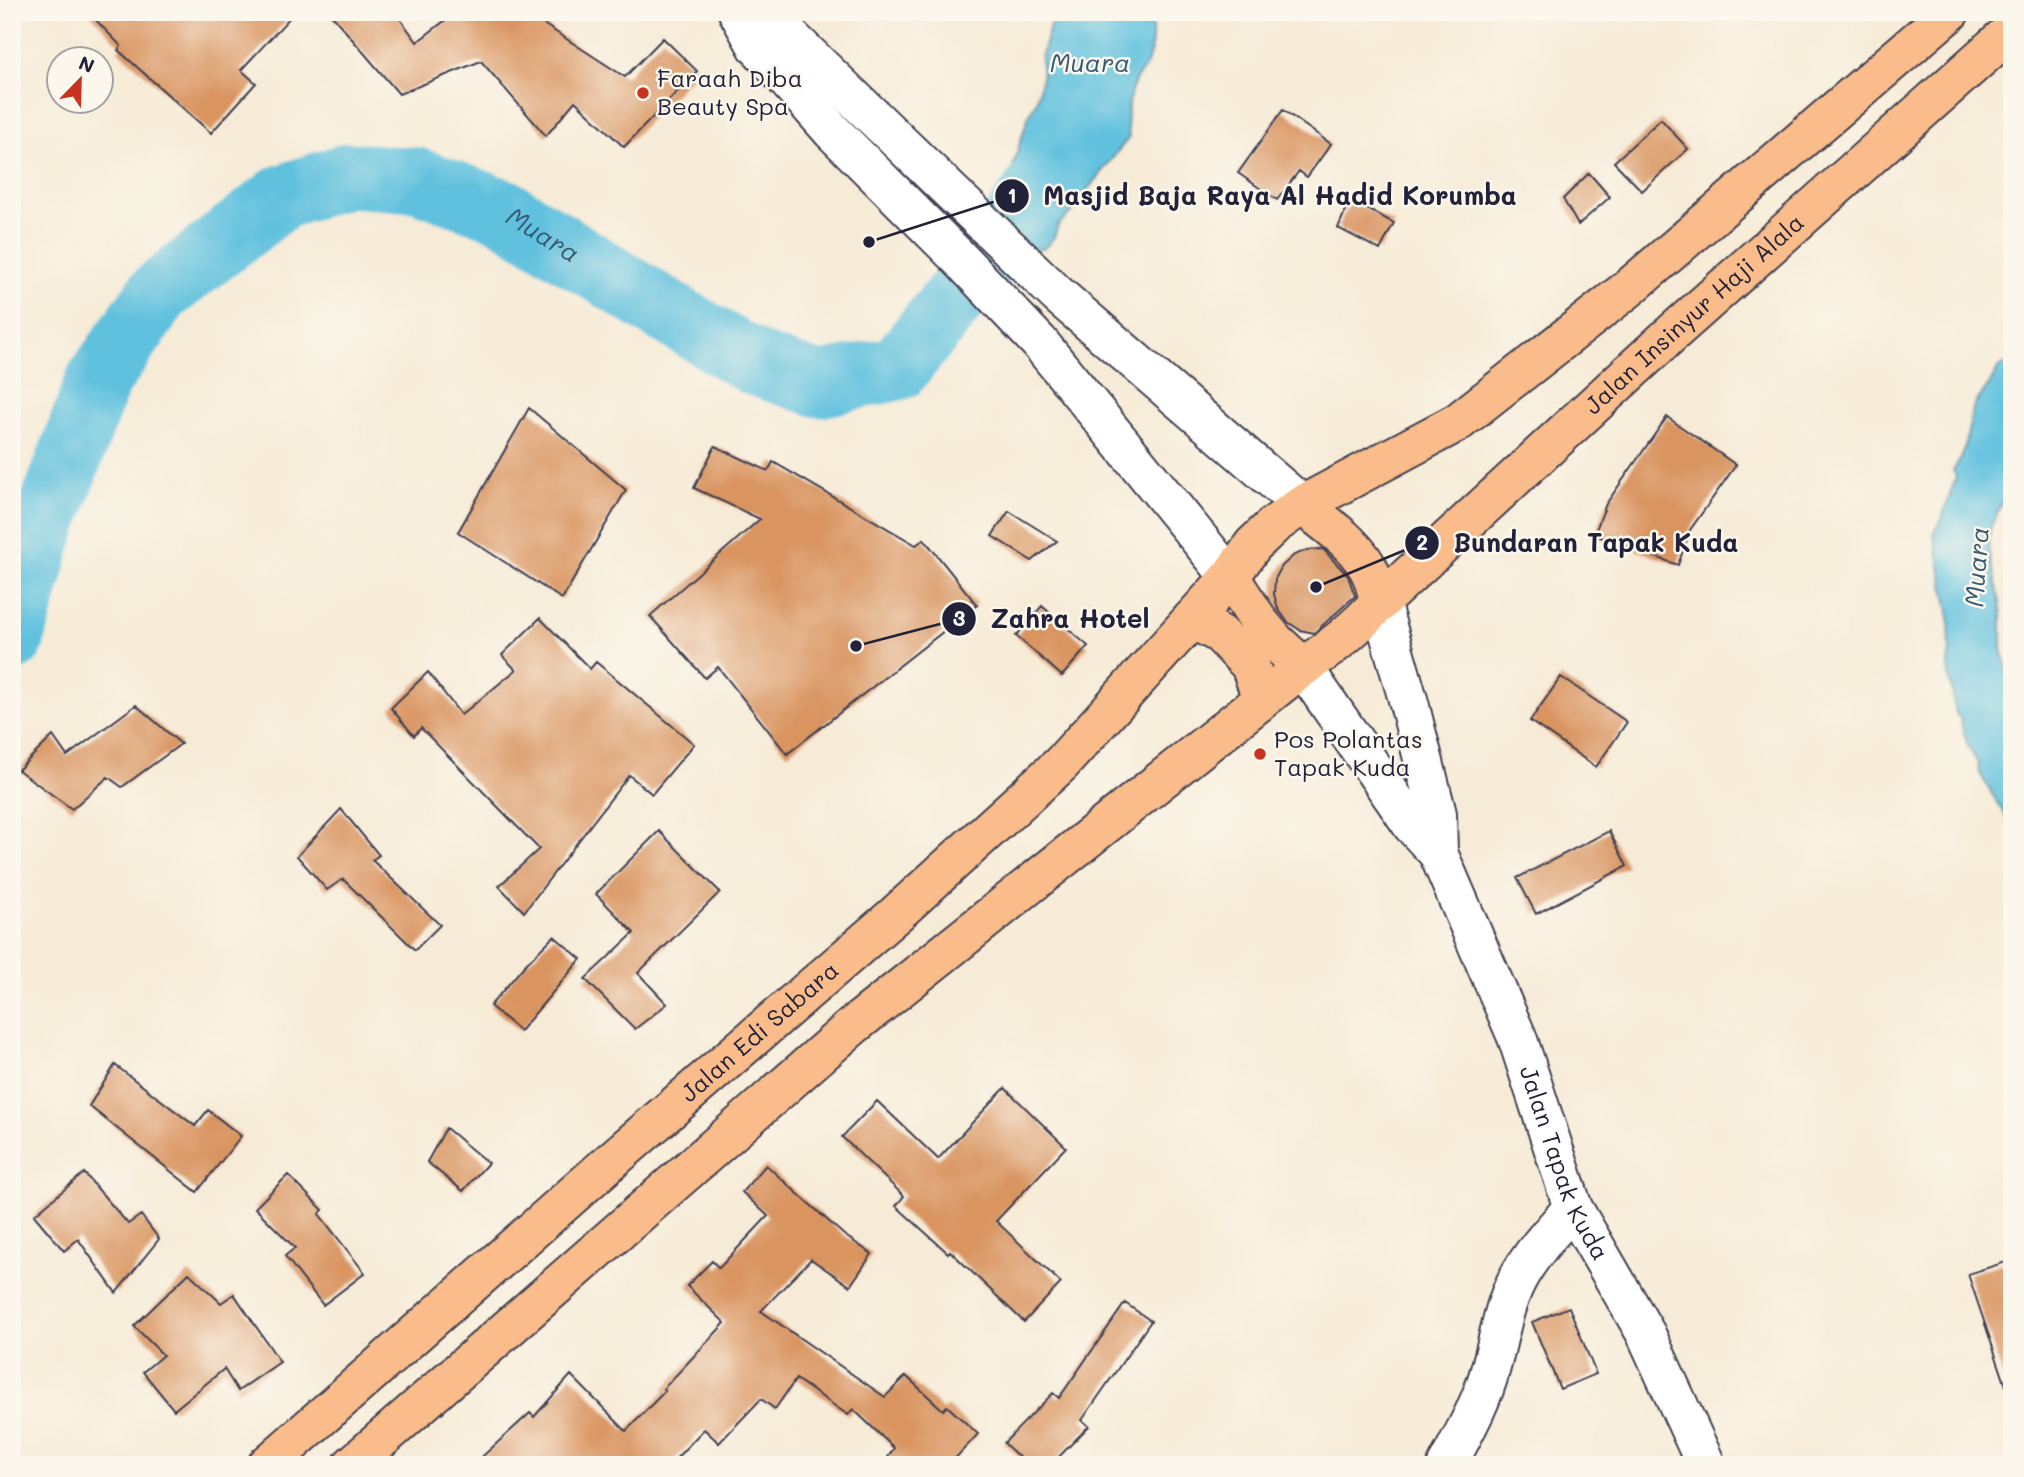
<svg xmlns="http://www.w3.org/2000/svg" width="2024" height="1477" font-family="Mali,sans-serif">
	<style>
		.water { fill: #60c1de; stroke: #41728c; stroke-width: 2 }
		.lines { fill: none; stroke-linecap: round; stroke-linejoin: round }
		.river { stroke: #60c1de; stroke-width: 65 }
		.building { fill: #d99460 }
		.minor-casing { stroke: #424052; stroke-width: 42 }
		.major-casing { stroke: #424052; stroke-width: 42 }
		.minor { stroke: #fff; stroke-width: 38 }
		.major { stroke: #f9bc8a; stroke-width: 38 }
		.poi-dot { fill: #c8321e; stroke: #fbf7ec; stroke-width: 2.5 }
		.labels { text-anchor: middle; stroke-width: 5; stroke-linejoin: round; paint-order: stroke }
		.poi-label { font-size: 24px; fill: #22223b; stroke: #fbf7ec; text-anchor: start }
		.street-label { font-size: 24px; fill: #22223b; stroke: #fbf7ec }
		.water-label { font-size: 26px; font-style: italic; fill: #385a74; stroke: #fbf7ec }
		.leader { fill: none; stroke: #22223b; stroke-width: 2.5 }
		.callout-dot { fill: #22223b; stroke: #fbf7ec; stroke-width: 2.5 }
		.mark-label { font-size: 21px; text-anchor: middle; font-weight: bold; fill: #fff }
		.callout-label { font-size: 26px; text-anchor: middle; font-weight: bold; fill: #22223b; stroke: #fbf7ec; stroke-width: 5; stroke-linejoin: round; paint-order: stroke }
	</style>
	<rect width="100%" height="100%" fill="#fbf7ec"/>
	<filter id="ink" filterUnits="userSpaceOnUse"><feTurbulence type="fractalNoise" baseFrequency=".0143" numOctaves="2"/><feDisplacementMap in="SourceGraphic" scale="14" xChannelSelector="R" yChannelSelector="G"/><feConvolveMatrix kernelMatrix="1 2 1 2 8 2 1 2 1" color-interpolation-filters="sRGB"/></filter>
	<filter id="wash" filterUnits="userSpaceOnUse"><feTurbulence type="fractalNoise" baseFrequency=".00686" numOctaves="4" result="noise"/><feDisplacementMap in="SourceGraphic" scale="28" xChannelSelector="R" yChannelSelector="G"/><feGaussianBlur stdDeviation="1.57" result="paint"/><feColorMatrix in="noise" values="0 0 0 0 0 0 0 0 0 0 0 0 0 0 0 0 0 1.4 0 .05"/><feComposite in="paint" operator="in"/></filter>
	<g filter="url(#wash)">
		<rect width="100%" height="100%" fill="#f6ebd7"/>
		<path class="water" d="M 1054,12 L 1151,12 C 1153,29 1153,50 1146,66 C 1143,71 1139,74 1136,79 C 1128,94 1125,121 1129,137 L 1088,189 L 1075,209 L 1058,225 L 1054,237 L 1050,242 L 1044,248 L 1035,250 L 996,214 L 1002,203 L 1007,182 L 1011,174 L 1013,165 L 1029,115 L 1036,102 L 1042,77 L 1041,58 Z
			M 2012,360 L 2012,480 L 1991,526 L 1988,549 L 1998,591 L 2002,615 L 2002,649 L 2007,668 L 2008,687 L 2012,694 L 2012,827 L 1979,772 L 1978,763 L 1968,747 L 1960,718 L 1956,714 L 1949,676 L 1948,663 L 1950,650 L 1949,612 L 1934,534 L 1941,521 L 1956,477 L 1953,470 L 1961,459 L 1964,450 L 1974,405 L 1987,388 L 1999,368 Z"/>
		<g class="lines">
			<path class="river" id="s1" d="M 12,639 L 41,536 L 98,381 L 159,293 L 282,197 L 348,175 L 417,180 L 504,211 L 664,310 L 756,364 L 819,385 L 898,368 L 1009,231 L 1040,184"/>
		</g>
		<g id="blocks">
			<path class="building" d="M 88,12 L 295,12 L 241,70 L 256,83 L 211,133 L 118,50 L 121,46 Z
				M 329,12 L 395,12 L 417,42 L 456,12 L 525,12 L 625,77 L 663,38 L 697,71 L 624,147 L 575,101 L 546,136 L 481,61 L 399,94 Z
				M 1283,110 L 1331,144 L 1307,177 L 1299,171 L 1277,200 L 1238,173 Z
				M 1661,119 L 1688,149 L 1642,191 L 1614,162 Z
				M 1589,173 L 1610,197 L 1578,225 L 1563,199 Z
				M 1350,200 L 1394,223 L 1380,250 L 1338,228 Z
				M 529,408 L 626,490 L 562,599 L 458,532 Z
				M 1667,417 L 1736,465 L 1690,530 L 1678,565 L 1594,535 L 1606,504 Z
				M 715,446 L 768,471 L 773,462 L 916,545 L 924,539 L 977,605 L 787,754 L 718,667 L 705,678 L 650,616 L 760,519 L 694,488 Z
				M 1009,511 L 1057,541 L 1032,561 L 992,536 Z
				M 1323,549 L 1348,576 L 1355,596 L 1314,633 L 1300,630 L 1288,622 L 1278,609 L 1274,594 L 1275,579 L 1282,566 L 1294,555 L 1308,550 Z
				M 1042,606 L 1088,646 L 1062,676 L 1016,636 Z
				M 540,618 L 590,669 L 596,662 L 694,744 L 652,794 L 629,775 L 524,912 L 499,886 L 539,849 L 421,728 L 414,736 L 391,708 L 428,672 L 461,715 L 516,670 L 502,655 Z
				M 1561,677 L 1627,722 L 1596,767 L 1530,721 Z
				M 136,705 L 181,744 L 122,787 L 108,777 L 72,809 L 18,770 L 53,736 L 67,756 Z
				M 341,809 L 379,855 L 372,860 L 440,925 L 415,950 L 343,879 L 327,890 L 297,856 Z
				M 659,831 L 720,892 L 638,973 L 667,1004 L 635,1029 L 585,979 L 634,933 L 596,894 Z
				M 1609,831 L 1627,866 L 1536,914 L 1517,878 Z
				M 554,936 L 581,959 L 520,1031 L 490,1006 L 524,966 Z
				M 115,1065 L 195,1126 L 208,1110 L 241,1136 L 197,1192 L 89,1106 Z
				M 1005,1088 L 1066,1147 L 996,1221 L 1061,1283 L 1024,1322 L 950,1251 L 948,1253 L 896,1206 L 904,1196 L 842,1137 L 877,1101 L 938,1159 Z
				M 446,1128 L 488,1163 L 463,1191 L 427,1162 Z
				M 766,1165 L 844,1235 L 872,1254 L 850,1286 L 811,1259 L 761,1311 L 885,1397 L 906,1376 L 943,1410 L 947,1406 L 978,1434 L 949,1465 L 883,1465 L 894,1448 L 853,1409 L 848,1415 L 796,1379 L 775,1409 L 761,1399 L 719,1443 L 704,1429 L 670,1465 L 473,1465 L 530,1413 L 534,1417 L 571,1375 L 626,1431 L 665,1391 L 663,1389 L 725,1323 L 687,1286 L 712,1261 L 719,1268 L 768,1216 L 742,1192 Z
				M 84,1173 L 128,1224 L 141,1215 L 159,1239 L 116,1293 L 78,1239 L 64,1251 L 34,1215 Z
				M 288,1175 L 323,1210 L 319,1214 L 365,1273 L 323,1305 L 285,1256 L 295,1248 L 255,1208 Z
				M 2012,1260 L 2012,1388 L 2007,1389 L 1968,1274 Z
				M 189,1273 L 221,1303 L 234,1294 L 280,1362 L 238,1391 L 224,1369 L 174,1410 L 143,1372 L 163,1355 L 134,1326 Z
				M 1125,1303 L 1151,1321 L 1082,1420 L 1089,1426 L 1051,1465 L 1027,1465 L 1004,1443 L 1053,1393 L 1059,1398 Z
				M 1569,1307 L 1596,1374 L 1560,1389 L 1532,1322 Z"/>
		</g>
	</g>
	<g filter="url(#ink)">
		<use href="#blocks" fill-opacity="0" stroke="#424052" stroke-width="2"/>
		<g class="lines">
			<defs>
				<g id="minor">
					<path d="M 738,12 L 757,46 L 832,131 L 959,258 L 1039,342 L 1230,577"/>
					<path d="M 751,12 L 781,28 L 1058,295 L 1302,505"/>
					<path d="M 1380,602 L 1409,703 L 1437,814 L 1438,853"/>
					<path id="s2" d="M 1303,667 L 1412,825 L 1438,853 L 1517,1037 L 1573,1208 L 1646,1334 L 1706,1465"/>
					<path d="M 1447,1465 C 1464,1433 1482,1402 1491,1367 C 1499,1338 1503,1307 1517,1280 C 1532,1252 1552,1231 1573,1208"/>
				</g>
				<g id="major">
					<path d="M 1302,505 C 1327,525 1359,545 1372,576 C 1375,584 1377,594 1380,602"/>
					<path d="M 1230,577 L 1260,623 L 1276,642 L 1303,667"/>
					<path d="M 1192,619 L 1220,634 L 1250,665 L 1262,699"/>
					<path id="s3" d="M 267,1465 L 610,1162 L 895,915 L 1061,764 L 1230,577 L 1253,545 L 1274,525 L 1302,505 L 1458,422 L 1629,288 L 1950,12"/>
					<path id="s4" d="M 352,1465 L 854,1025 L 1303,667 C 1332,648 1356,628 1380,602 L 1670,335 L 2012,30"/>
				</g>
			</defs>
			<use href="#minor" class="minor-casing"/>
			<use href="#major" class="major-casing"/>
			<use href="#minor" class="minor"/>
			<use href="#major" class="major"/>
		</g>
	</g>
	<g class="poi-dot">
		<circle cx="643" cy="93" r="7"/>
		<circle cx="1260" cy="754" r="7"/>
	</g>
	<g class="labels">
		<g class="poi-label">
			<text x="657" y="87">Faraah Diba<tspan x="657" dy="28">Beauty Spa</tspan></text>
			<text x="1274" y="748">Pos Polantas<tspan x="1274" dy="28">Tapak Kuda</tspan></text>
		</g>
		<g class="street-label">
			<text dy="8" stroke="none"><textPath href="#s4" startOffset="1769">Jalan Insinyur Haji Alala</textPath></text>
			<text dy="8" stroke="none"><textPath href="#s3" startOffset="656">Jalan Edi Sabara</textPath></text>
			<text dy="8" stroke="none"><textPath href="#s2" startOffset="565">Jalan Tapak Kuda</textPath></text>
		</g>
		<g class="water-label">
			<text x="1090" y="72">Muara</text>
			<text dy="9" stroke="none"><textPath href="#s1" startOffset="812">Muara</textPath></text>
			<text transform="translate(1977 567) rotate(-86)" y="9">Muara</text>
		</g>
	</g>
	<path class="leader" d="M869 242L1012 196M1316 587L1422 543M856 646L959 619"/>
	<g class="callout-dot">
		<circle cx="869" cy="242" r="7"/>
		<circle cx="1316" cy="587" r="7"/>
		<circle cx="856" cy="646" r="7"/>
		<circle cx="1012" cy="196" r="18"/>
		<circle cx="1422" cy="543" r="18"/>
		<circle cx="959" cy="619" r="18"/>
	</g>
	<g class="mark-label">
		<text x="1012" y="203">1</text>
		<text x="1422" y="550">2</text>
		<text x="959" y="626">3</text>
	</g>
	<g class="callout-label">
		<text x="1280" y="205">Masjid Baja Raya Al Hadid Korumba</text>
		<text x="1596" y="552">Bundaran Tapak Kuda</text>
		<text x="1070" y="628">Zahra Hotel</text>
	</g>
	<rect width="2024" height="1477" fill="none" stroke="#fbf7ec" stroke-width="42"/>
	<g transform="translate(80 80) rotate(23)"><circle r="33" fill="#fbf7ec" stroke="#a4a2a5" stroke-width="2"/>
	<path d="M0-5L12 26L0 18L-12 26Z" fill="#c8321e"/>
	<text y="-10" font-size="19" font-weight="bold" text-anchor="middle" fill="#22223b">N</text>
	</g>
</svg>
